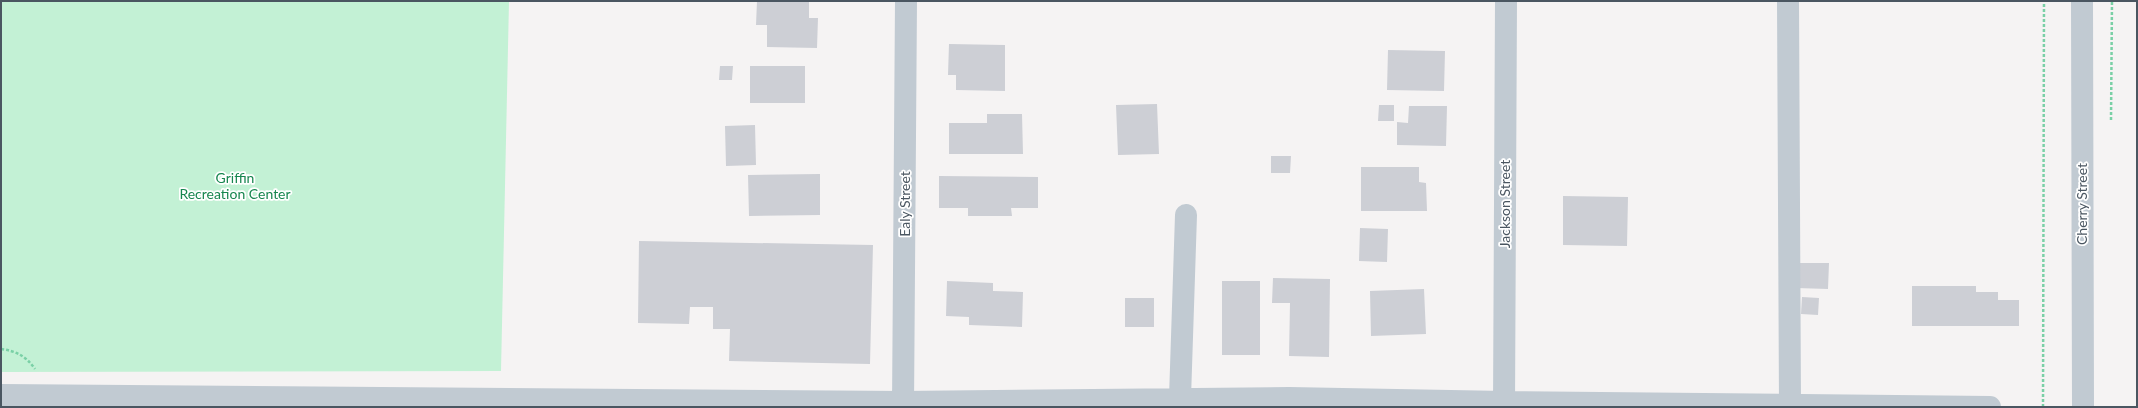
<svg xmlns="http://www.w3.org/2000/svg" width="2138" height="408" font-family="Lato,sans-serif">
	<style>
		.green { fill: #c3f1d5 }
		.building { fill: #cdcfd5 }
		.lines { fill: none; stroke-linecap: round; stroke-linejoin: round }
		.path { stroke: #7ad0a6; stroke-width: 2.5; stroke-dasharray: 3 2; stroke-linecap: butt }
		.minor { stroke: #c1cad2; stroke-width: 22 }
		.labels { text-anchor: middle; stroke-width: 3.5; stroke-linejoin: round; paint-order: stroke }
		.park-label { font-size: 14px; fill: #17864f; stroke: #fff }
		.street-label { font-size: 14px; fill: #4a5661; stroke: #fff }
	</style>
	<rect width="100%" height="100%" fill="#f5f3f3"/>
	<path class="green" d="M 1,1 L 509,1 L 501,371 L 1,372 Z"/>
	<path class="building" d="M 757,1 L 809,1 L 809,18 L 818,18 L 817,48 L 767,47 L 767,25 L 756,25 Z
		M 949,44 L 1005,45 L 1005,91 L 956,90 L 956,75 L 948,75 Z
		M 1388,50 L 1445,51 L 1444,91 L 1387,90 Z
		M 720,66 L 733,66 L 732,80 L 719,80 Z
		M 750,66 L 805,66 L 805,103 L 750,103 Z
		M 1157,104 L 1159,154 L 1118,155 L 1116,105 Z
		M 1379,105 L 1394,105 L 1394,121 L 1378,121 Z
		M 1409,106 L 1447,106 L 1446,146 L 1397,145 L 1397,122 L 1408,123 Z
		M 987,114 L 1022,114 L 1023,154 L 949,154 L 949,123 L 987,123 Z
		M 755,125 L 756,165 L 726,166 L 725,126 Z
		M 1271,156 L 1291,156 L 1290,173 L 1271,173 Z
		M 1361,167 L 1419,167 L 1419,182 L 1426,183 L 1427,211 L 1361,211 Z
		M 820,174 L 820,215 L 749,216 L 748,175 Z
		M 939,176 L 1038,177 L 1038,208 L 1011,208 L 1012,216 L 968,216 L 968,208 L 939,208 Z
		M 1563,196 L 1628,197 L 1627,246 L 1563,245 Z
		M 1360,228 L 1388,229 L 1387,262 L 1359,261 Z
		M 639,241 L 873,245 L 870,364 L 729,361 L 730,329 L 713,329 L 713,307 L 690,307 L 689,324 L 638,323 Z
		M 1797,263 L 1829,263 L 1828,289 L 1796,288 Z
		M 1273,278 L 1330,279 L 1329,357 L 1289,356 L 1290,303 L 1272,303 Z
		M 947,281 L 993,283 L 993,291 L 1023,292 L 1022,327 L 969,325 L 969,317 L 946,316 Z
		M 1222,281 L 1260,281 L 1260,355 L 1222,355 Z
		M 1912,286 L 1976,286 L 1976,292 L 1998,292 L 1998,300 L 2019,300 L 2019,326 L 1912,326 Z
		M 1424,289 L 1426,334 L 1371,336 L 1370,291 Z
		M 1802,297 L 1819,298 L 1818,315 L 1801,314 Z
		M 1125,298 L 1154,298 L 1154,327 L 1125,327 Z"/>
	<g class="lines">
		<path class="path" d="M 2111,120 L 2112,1
			M 1,349 C 16,351 26,356 35,369
			M 2043,407 L 2044,1"/>
		<path class="minor" d="M 1788,1 L 1790,407
			M 2082,1 L 2083,407
			M 1,395 L 903,402 L 1289,398 L 1504,402 L 1990,407
			M 1180,398 L 1186,215
			M 903,407 L 906,1
			M 1504,407 L 1506,1"/>
	</g>
	<g class="labels">
		<g class="park-label">
			<text x="235" y="183">Griffin<tspan x="235" dy="16">Recreation Center</tspan></text>
		</g>
		<g class="street-label">
			<text transform="translate(905 204) rotate(-90)" y="5">Ealy Street</text>
			<text transform="translate(1505 204) rotate(-90)" y="5">Jackson Street</text>
			<text transform="translate(2082 204) rotate(-90)" y="5">Cherry Street</text>
		</g>
	</g>
	<rect width="2138" height="408" fill="none" stroke="#4a5661" stroke-width="4"/>
</svg>
